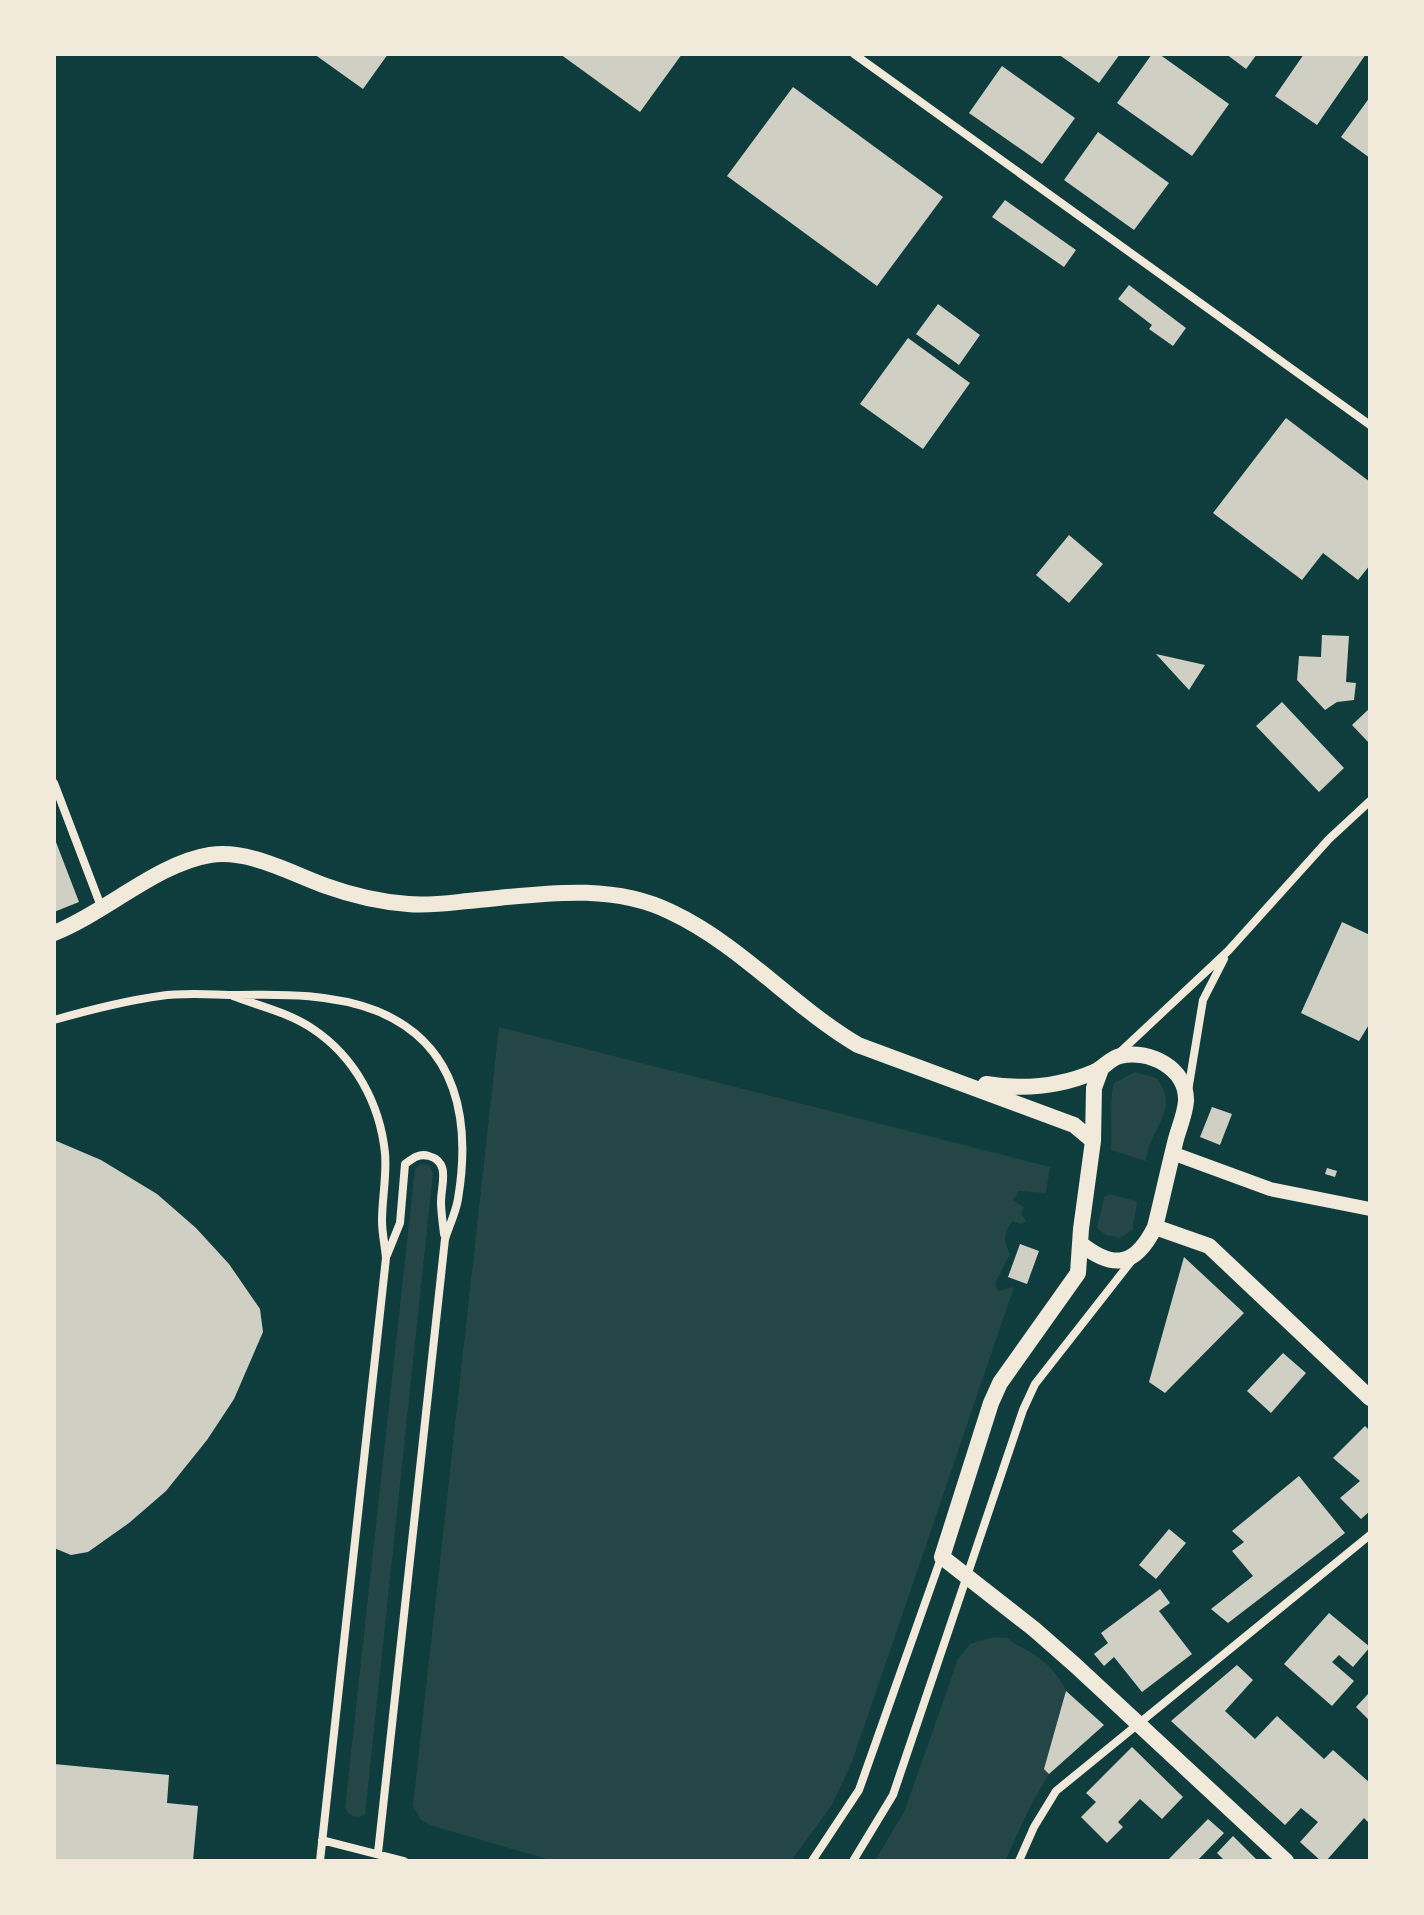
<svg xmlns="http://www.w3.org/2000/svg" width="1424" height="1915" font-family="'Libre Baskerville',serif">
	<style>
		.green { fill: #244646 }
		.building { fill: #cfcfc3 }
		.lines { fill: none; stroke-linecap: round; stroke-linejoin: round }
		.minor { stroke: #f1e9da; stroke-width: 8 }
		.tertiary { stroke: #f1e9da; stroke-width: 14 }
		.secondary { stroke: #f1e9da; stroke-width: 16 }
	</style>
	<rect width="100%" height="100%" fill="#0f3d3e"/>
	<path class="green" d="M 499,1027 L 1050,1167 L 1046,1193 L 1019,1191 L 1013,1200 L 1024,1207 L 1021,1214 L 1026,1221 L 1020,1224 L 1013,1221 C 1003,1233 1003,1240 1010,1254 L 995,1284 L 998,1291 L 1014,1287 L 852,1762 L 832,1805 L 791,1861 L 554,1861 L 433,1826 L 421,1820 L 413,1806 Z
		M 1135,1072 L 1156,1078 C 1182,1109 1149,1128 1146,1161 L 1111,1150 C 1113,1127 1108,1105 1114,1083 Z
		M 421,1164 L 428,1165 L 433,1172 L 365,1815 C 356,1818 350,1817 345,1808 L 415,1169 Z
		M 1109,1194 L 1136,1201 L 1137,1204 L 1132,1230 L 1120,1238 L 1106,1235 L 1097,1228 L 1104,1197 Z
		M 994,1637 L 1008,1638 C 1014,1645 1022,1647 1030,1652 C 1046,1662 1058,1673 1066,1691 L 1049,1774 L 1032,1803 L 1005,1861 L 875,1861 L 905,1810 L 958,1659 L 970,1644 Z"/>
	<path class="building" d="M 314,54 L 388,54 L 363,89 Z
		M 560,54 L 682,54 L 640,112 Z
		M 1058,54 L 1120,54 L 1099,83 Z
		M 1152,54 L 1159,54 L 1229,104 L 1192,156 L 1117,103 Z
		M 1226,54 L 1257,54 L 1246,69 Z
		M 1304,54 L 1366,54 L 1317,125 L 1275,96 Z
		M 1002,66 L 1075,118 L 1042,164 L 969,113 Z
		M 793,87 L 943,197 L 877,286 L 727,176 Z
		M 1370,97 L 1370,158 L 1341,137 Z
		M 1098,132 L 1169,183 L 1134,230 L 1064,180 Z
		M 1005,200 L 1076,250 L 1064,267 L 992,217 Z
		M 1129,285 L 1186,328 L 1173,346 L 1149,329 L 1152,325 L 1118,299 Z
		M 938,304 L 980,335 L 959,365 L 916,334 Z
		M 908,338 L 970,383 L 923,449 L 860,404 Z
		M 1286,418 L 1370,482 L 1370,565 L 1358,580 L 1323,553 L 1302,580 L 1213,513 Z
		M 1069,535 L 1103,564 L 1069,603 L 1036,575 Z
		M 1322,635 L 1349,636 L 1346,682 L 1356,683 L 1354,700 L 1337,702 L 1325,710 L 1297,680 L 1299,656 L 1321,657 Z
		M 1156,654 L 1205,665 L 1189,690 Z
		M 1282,702 L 1344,768 L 1319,792 L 1256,726 Z
		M 1370,708 L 1370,744 L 1352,725 Z
		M 54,837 L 79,902 L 54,912 Z
		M 1342,922 L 1370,935 L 1370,1023 L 1359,1041 L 1301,1013 Z
		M 1212,1107 L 1232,1114 L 1220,1145 L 1200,1137 Z
		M 54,1140 L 101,1160 L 157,1194 L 196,1228 L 229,1264 L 260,1309 L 263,1332 L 234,1399 L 207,1440 L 166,1491 L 129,1523 L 88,1552 L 71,1555 L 54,1548 Z
		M 1327,1168 L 1337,1171 L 1335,1177 L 1325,1174 Z
		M 1020,1244 L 1039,1251 L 1027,1284 L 1008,1277 Z
		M 1184,1257 L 1244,1313 L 1165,1393 L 1149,1382 Z
		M 1283,1353 L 1306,1373 L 1271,1413 L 1247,1391 Z
		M 1365,1426 L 1370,1431 L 1370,1511 L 1361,1519 L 1340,1498 L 1360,1481 L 1333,1458 Z
		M 1299,1476 L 1345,1533 L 1228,1623 L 1211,1609 L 1253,1576 L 1232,1551 L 1244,1542 L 1232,1531 Z
		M 1169,1529 L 1186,1543 L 1156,1579 L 1139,1565 Z
		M 1160,1589 L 1170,1603 L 1159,1611 L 1192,1654 L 1142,1692 L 1114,1657 L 1104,1666 L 1094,1654 L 1108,1643 L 1101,1633 Z
		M 1329,1613 L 1370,1647 L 1353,1667 L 1339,1655 L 1332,1662 L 1354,1681 L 1332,1706 L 1284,1664 Z
		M 1237,1665 L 1253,1680 L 1225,1711 L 1255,1739 L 1277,1716 L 1324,1759 L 1333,1750 L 1370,1783 L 1370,1824 L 1364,1818 L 1326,1861 L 1321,1861 L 1300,1842 L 1318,1822 L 1301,1808 L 1285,1825 L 1171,1721 Z
		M 1066,1691 L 1104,1725 L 1049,1774 L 1044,1769 Z
		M 1368,1694 L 1370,1696 L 1370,1721 L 1356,1707 Z
		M 1132,1747 L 1183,1797 L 1162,1819 L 1140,1799 L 1118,1822 L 1123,1827 L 1107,1843 L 1081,1817 L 1096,1802 L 1086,1793 Z
		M 54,1764 L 169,1775 L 167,1803 L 198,1806 L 193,1861 L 54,1861 Z
		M 1208,1819 L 1224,1833 L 1197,1861 L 1167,1861 Z
		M 1233,1836 L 1258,1861 L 1225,1861 L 1217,1853 Z"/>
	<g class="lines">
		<path class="minor" d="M 854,54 L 1370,425
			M 54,783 L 102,909
			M 233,996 C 259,1006 290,1013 313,1029 C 355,1057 380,1104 385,1153 C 387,1176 382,1198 382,1221 C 382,1233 385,1246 386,1258 L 320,1861
			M 54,1020 C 89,1010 124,1001 160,996 C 187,992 213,995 239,995 C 284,994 334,994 377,1011 C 458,1044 471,1121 458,1199 C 456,1212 449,1226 445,1239 L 378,1853
			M 1117,1055 L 1228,951 L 1329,839 L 1370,801
			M 1188,1091 L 1203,1000 L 1224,959
			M 387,1255 L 400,1223 L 405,1164 C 413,1158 419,1153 429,1156 C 451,1162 441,1185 441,1202 C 441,1212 443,1224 444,1234
			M 322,1840 L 404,1861
			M 812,1861 L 859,1790 L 941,1558
			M 853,1861 L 893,1795 L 1023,1410 L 1035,1384 L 1133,1259
			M 1019,1861 L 1034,1827 L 1056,1791 L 1370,1535"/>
		<path class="tertiary" d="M 1172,1153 L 1270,1189 L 1370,1209"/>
		<path class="secondary" d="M 54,933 C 105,913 158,863 210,855 C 249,849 290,873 326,886 C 351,895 381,902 408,904 C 428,906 449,903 468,901 C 536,895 608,881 671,912 C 741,945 792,1006 858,1045 L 1074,1125 L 1093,1141
			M 1101,1069 L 1094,1088 L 1093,1141 L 1081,1229 L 1078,1273 L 1000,1383 L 991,1403 L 942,1557 L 1034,1629 L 1075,1665 L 1286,1861
			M 986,1084 C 1024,1090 1059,1087 1094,1072 C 1104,1068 1110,1058 1120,1056 C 1149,1049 1187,1068 1186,1101 C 1185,1115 1178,1130 1175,1143 C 1168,1171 1162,1199 1155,1227 C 1136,1265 1115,1271 1081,1244
			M 1155,1227 L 1209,1246 L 1370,1398"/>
	</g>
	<rect width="1424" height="1915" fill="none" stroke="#f1e9da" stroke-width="112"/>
</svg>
